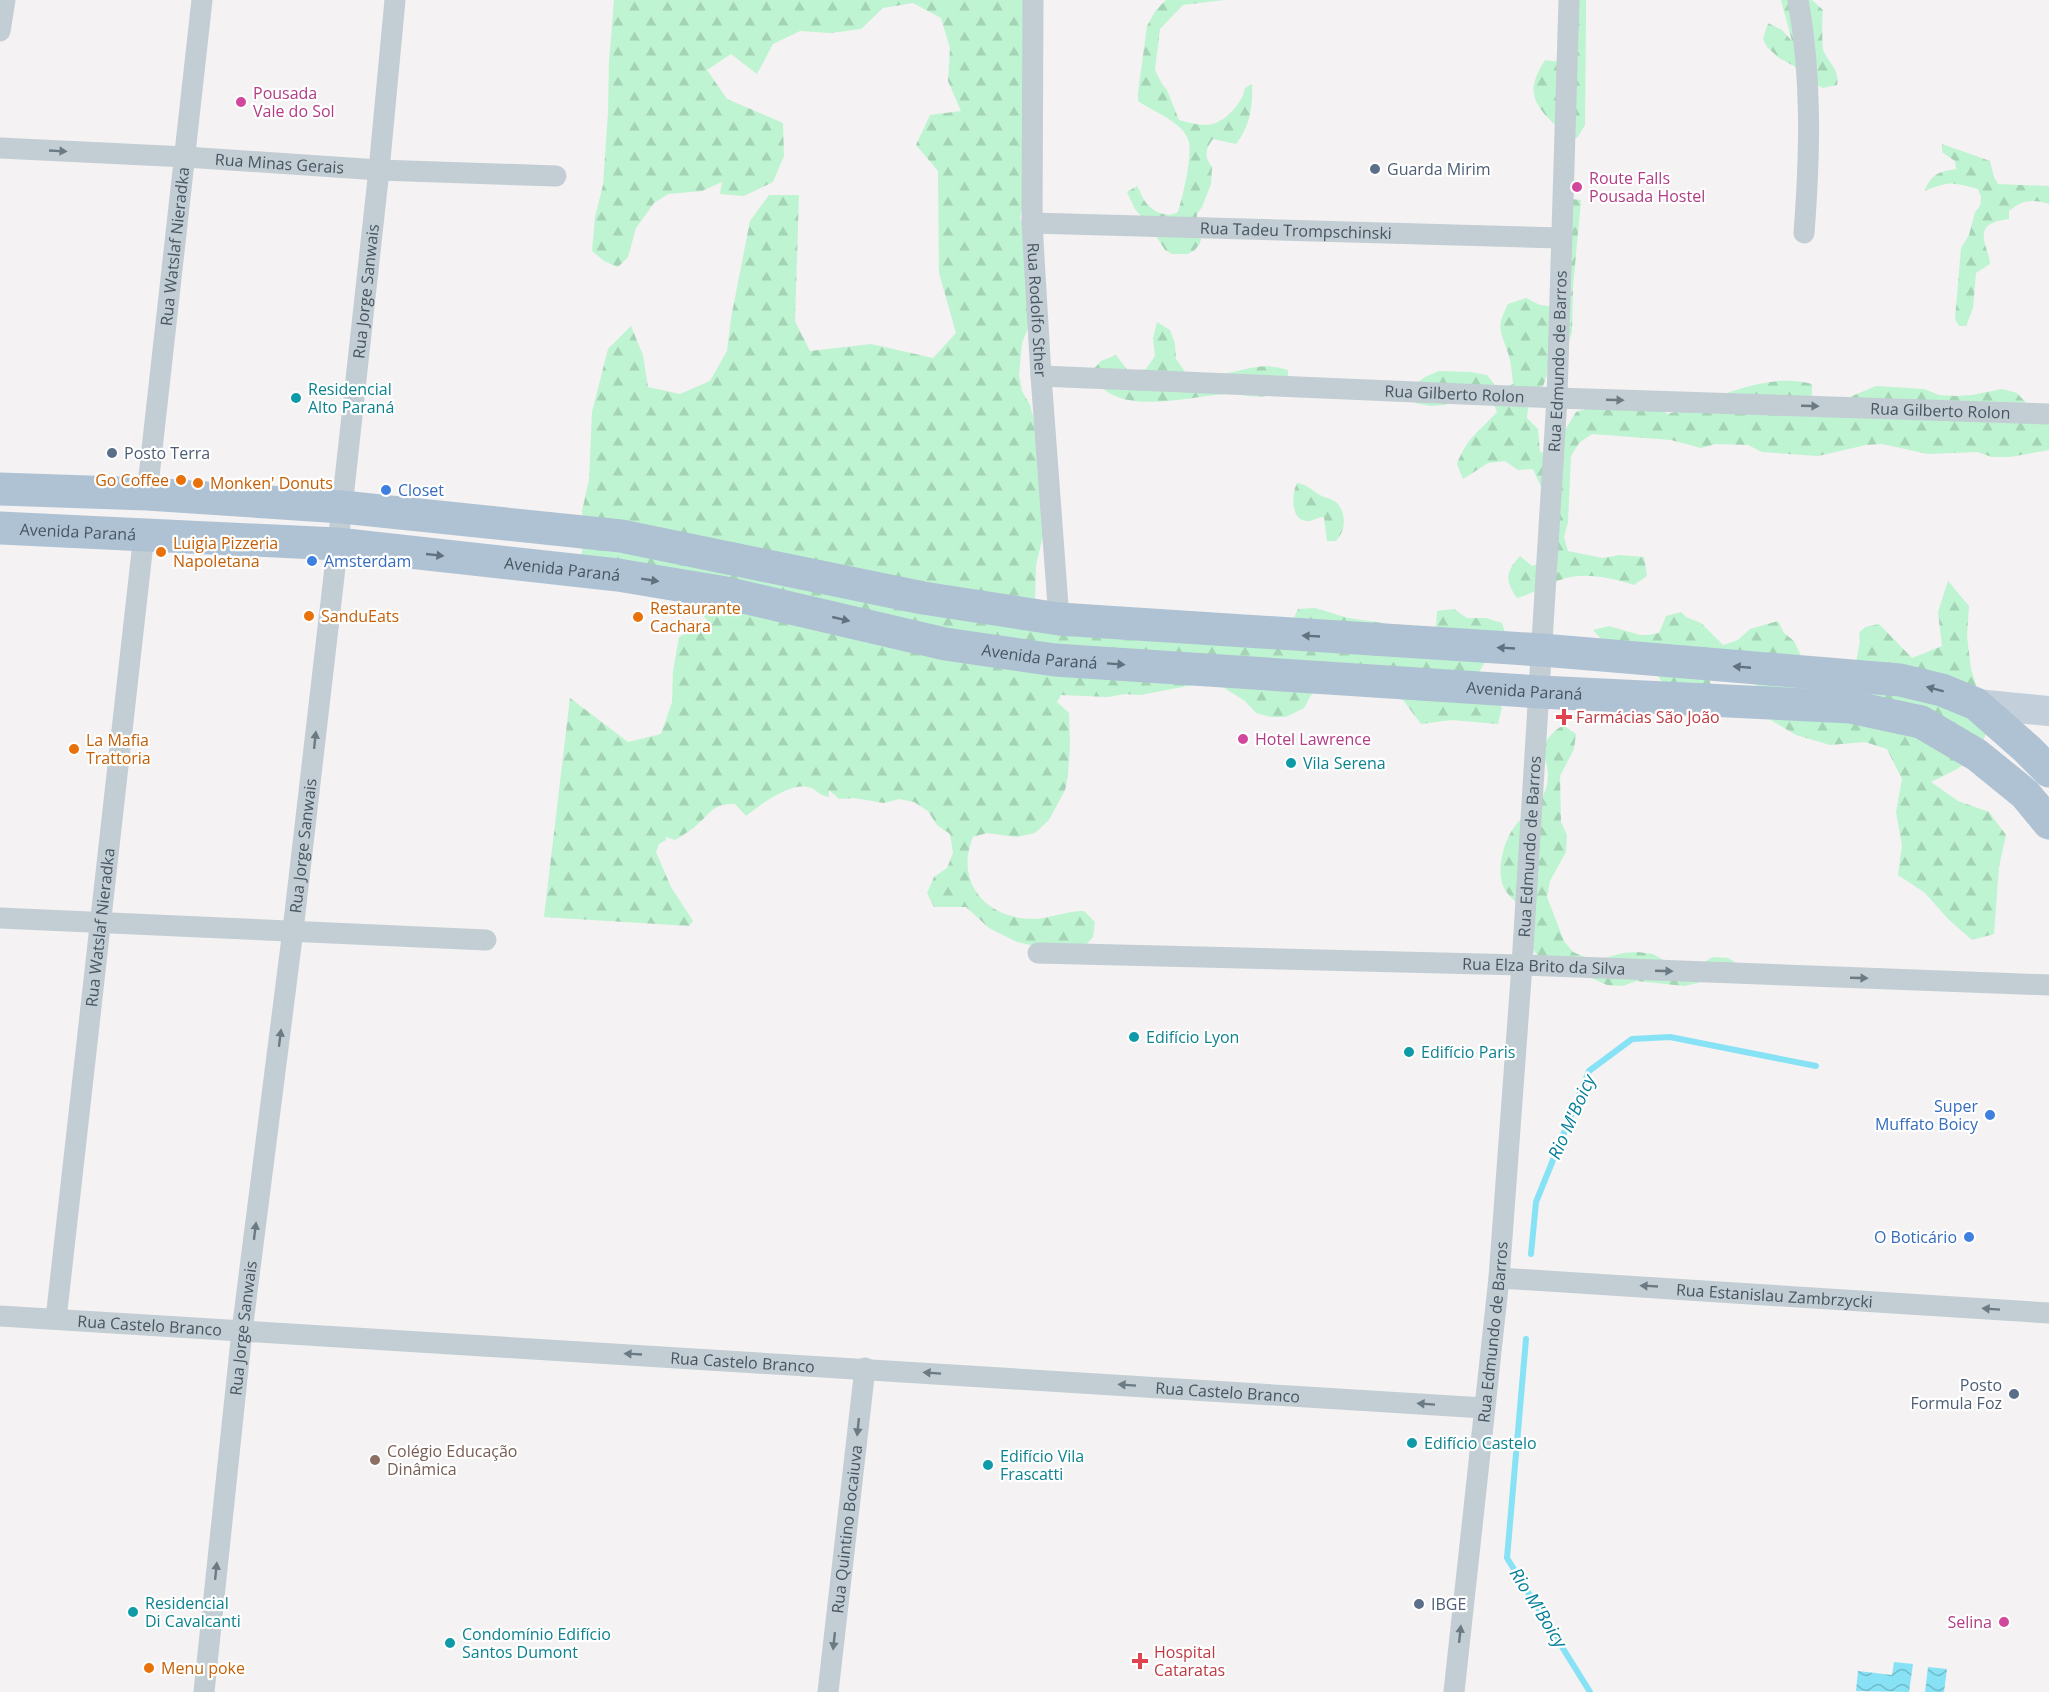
<svg xmlns="http://www.w3.org/2000/svg" width="2049" height="1692" font-family="'Open Sans',sans-serif">
	<style>
		.forest { fill: url(#forest-firs) }
		.water { fill: url(#water-waves) }
		.lines { fill: none; stroke-linecap: round; stroke-linejoin: round }
		.stream { stroke: #87e2f5; stroke-width: 6 }
		.street { stroke: #c2cdd4; stroke-width: 21 }
		.secondary { stroke: #c3d0dc; stroke-width: 30 }
		.primary { stroke: #afc2d3; stroke-width: 33 }
		.oneway { fill: #6c7a84 }
		.oneway2 { fill: #61717e }
		.hotel-dot { fill: #d1479c; stroke: #fff; stroke-width: 2 }
		.service-dot { fill: #5c6f8a; stroke: #fff; stroke-width: 2 }
		.culture-dot { fill: #0f9aa8; stroke: #fff; stroke-width: 2 }
		.food-dot { fill: #e8710a; stroke: #fff; stroke-width: 2 }
		.shop-dot { fill: #3f7fe0; stroke: #fff; stroke-width: 2 }
		.health-dot { fill: #e0444e; stroke: #fff; stroke-width: 2 }
		.education-dot { fill: #8d6e63; stroke: #fff; stroke-width: 2 }
		.labels { text-anchor: middle; stroke-width: 4.5; stroke-linejoin: round; paint-order: stroke }
		.hotel-label { font-size: 16px; fill: #b23c85; stroke: #fff; text-anchor: start }
		.street-label { font-size: 16px; fill: #475662; stroke: #fff }
		.service-label { font-size: 16px; fill: #4e5e75; stroke: #fff; text-anchor: start }
		.culture-label { font-size: 16px; fill: #0d838f; stroke: #fff; text-anchor: start }
		.food-label { font-size: 16px; fill: #c56008; stroke: #fff; text-anchor: start }
		.shop-label { font-size: 16px; fill: #366cbe; stroke: #fff; text-anchor: start }
		.health-label { font-size: 16px; fill: #be3a42; stroke: #fff; text-anchor: start }
		.education-label { font-size: 16px; fill: #785e54; stroke: #fff; text-anchor: start }
		.water-label { font-size: 18px; font-style: italic; fill: #037f9a; stroke: #fff }
	</style>
	<defs>
		<pattern id="forest-firs" width="22" height="20" patternUnits="userSpaceOnUse" patternTransform="scale(1.5)"><rect width="22" height="20" fill="#bef4d1"/><path d="M5 1l3.5 6h-7zM16 11l3.5 6h-7z" fill="#a5d3b6"/></pattern>
		<pattern id="water-waves" width="16" height="10" patternUnits="userSpaceOnUse" patternTransform="scale(1.5)"><rect width="16" height="10" fill="#87e2f5"/><path d="M0 5q4-4 8 0t8 0" fill="none" stroke="#70baca"/></pattern>
	</defs>
	<rect width="100%" height="100%" fill="#f4f2f2"/>
	<path class="forest" d="M 614,0 L 1028,0 L 1023,205 L 1020,218 L 1024,234 L 1030,323 L 1022,343 L 1019,375 L 1022,391 L 1030,405 L 1036,427 L 1044,532 L 1036,565 L 1035,597 L 1039,616 L 1290,626 L 1298,609 L 1315,608 L 1348,618 L 1383,623 L 1389,628 L 1436,628 L 1437,611 L 1454,609 L 1467,618 L 1486,618 L 1502,623 L 1507,638 L 1487,659 L 1479,672 L 1488,700 L 1502,707 L 1498,724 L 1452,720 L 1421,724 L 1403,700 L 1388,696 L 1323,686 L 1311,695 L 1304,708 L 1286,717 L 1271,717 L 1256,713 L 1245,701 L 1218,684 L 1204,683 L 1140,695 L 1125,694 L 1108,697 L 1061,695 L 1057,702 L 1069,713 L 1070,744 L 1068,776 L 1065,790 L 1049,820 L 1035,833 L 1017,837 L 987,833 L 973,837 C 954,883 987,919 1033,919 C 1048,919 1066,911 1084,911 L 1095,922 L 1093,937 L 1082,949 L 1052,950 L 1017,942 L 989,928 L 966,907 L 934,907 L 927,893 L 934,877 L 947,868 L 953,853 L 950,834 L 937,825 L 928,811 L 914,802 L 899,799 L 884,803 L 854,798 L 839,799 L 829,790 L 829,797 C 819,796 817,789 808,787 C 791,782 758,806 746,816 L 735,804 C 714,804 713,810 699,823 C 692,830 683,835 675,840 L 666,837 L 666,840 L 659,844 L 656,852 L 671,887 L 693,921 L 689,926 L 544,917 L 570,698 L 628,742 L 661,734 L 672,702 L 673,671 L 679,637 L 707,620 L 661,570 L 581,555 L 584,544 L 582,511 L 589,480 L 592,412 L 608,349 L 631,326 L 643,355 L 648,387 L 680,394 L 710,381 L 727,351 L 731,318 L 750,221 L 769,195 L 799,195 L 795,321 L 810,351 L 871,344 L 933,358 L 956,333 L 939,273 L 938,171 L 916,145 L 930,115 L 961,111 L 948,81 L 950,48 L 941,18 L 913,3 L 883,8 L 861,29 L 830,33 L 800,31 L 773,44 L 757,74 L 731,54 L 707,70 L 727,99 L 783,123 L 784,156 L 773,182 L 744,196 L 720,194 L 722,182 L 702,191 L 668,194 L 654,203 L 636,228 L 628,257 L 618,267 L 604,261 L 592,251 L 595,217 L 603,185 L 608,112 L 609,62 Z
		M 1166,0 L 1224,0 L 1183,5 L 1160,29 L 1155,70 L 1162,84 L 1167,90 L 1179,120 C 1204,127 1216,129 1234,109 C 1240,102 1243,97 1245,88 L 1252,84 C 1253,106 1250,126 1236,144 L 1213,139 C 1205,149 1204,157 1212,167 L 1211,184 L 1202,207 L 1197,214 L 1197,222 L 1202,235 L 1200,243 L 1195,250 L 1188,254 L 1172,254 L 1165,250 L 1151,228 L 1135,209 L 1127,192 L 1137,186 C 1140,191 1141,195 1144,200 C 1151,211 1166,219 1178,212 C 1183,196 1192,158 1189,142 C 1187,135 1183,130 1178,126 C 1166,115 1151,110 1138,101 L 1138,93 L 1147,26 L 1156,10 Z
		M 1572,0 L 1586,0 L 1586,17 L 1585,125 L 1577,138 C 1562,134 1561,131 1550,120 C 1529,98 1529,86 1545,60 L 1561,62 Z
		M 1781,0 L 1812,0 L 1823,10 C 1822,17 1822,43 1823,49 C 1827,62 1840,68 1837,85 L 1823,88 L 1804,78 L 1794,66 L 1779,58 L 1767,47 L 1763,39 L 1768,23 L 1782,30 L 1792,41 Z
		M 1942,144 L 1990,161 L 1994,177 L 1998,184 L 2049,186 L 2049,204 C 2033,199 2022,200 2009,211 L 2009,219 C 2004,220 1999,220 1995,222 C 1973,229 1990,251 1990,264 L 1976,273 L 1973,308 L 1966,326 L 1959,326 L 1955,319 L 1961,248 L 1969,235 L 1975,212 L 1980,206 L 1981,197 L 1978,189 C 1952,183 1952,180 1925,191 C 1930,175 1940,171 1956,169 L 1955,161 L 1942,152 Z
		M 1571,199 L 1581,200 L 1573,287 L 1572,332 L 1567,346 L 1549,362 C 1547,372 1546,383 1540,391 C 1531,404 1529,400 1527,418 L 1538,429 L 1540,452 L 1554,455 L 1559,440 L 1576,412 L 1592,407 L 1653,405 L 1668,414 C 1714,401 1763,371 1812,384 L 1812,399 L 1845,399 L 1876,386 L 1924,389 L 1939,395 L 1956,396 L 1972,395 L 2002,389 L 2017,393 L 2028,405 L 2049,413 L 2049,450 L 2010,457 L 1992,457 L 1977,452 L 1928,454 L 1882,444 L 1866,445 L 1818,456 L 1762,452 L 1748,445 L 1716,444 L 1701,448 L 1671,440 L 1592,434 L 1579,443 L 1571,456 L 1568,522 L 1564,537 L 1568,551 L 1602,558 L 1620,555 L 1644,557 L 1647,576 L 1634,585 C 1612,578 1583,571 1560,580 C 1545,585 1532,594 1517,598 C 1505,580 1505,573 1520,556 L 1532,566 L 1542,563 L 1547,500 L 1533,469 L 1518,470 L 1505,461 L 1488,463 L 1463,479 L 1457,464 C 1468,436 1478,433 1497,412 L 1491,396 L 1461,399 L 1445,405 L 1430,406 L 1415,403 L 1412,387 L 1425,377 L 1439,371 L 1471,372 L 1487,375 L 1499,390 L 1513,384 C 1512,373 1511,360 1507,350 C 1499,327 1497,327 1508,304 L 1526,298 L 1540,305 L 1555,307 Z
		M 1157,322 L 1170,330 L 1175,344 L 1176,359 L 1186,373 C 1197,374 1209,375 1221,374 C 1248,371 1259,361 1288,370 L 1288,385 C 1283,389 1278,394 1272,395 C 1257,399 1242,394 1227,394 C 1193,396 1144,410 1113,395 C 1102,390 1097,381 1091,372 L 1101,361 L 1116,355 L 1129,372 L 1146,369 L 1155,356 L 1153,338 Z
		M 1297,483 C 1307,485 1311,489 1318,494 C 1324,498 1331,498 1336,502 C 1347,513 1346,531 1336,541 L 1327,541 L 1324,517 C 1318,517 1311,522 1306,521 C 1290,519 1292,493 1297,483 Z
		M 1948,581 L 1969,606 L 1967,636 L 1971,669 L 1989,727 L 1977,755 L 1957,769 L 1931,782 L 1958,801 L 1989,812 L 2006,835 L 1999,867 L 1994,934 L 1972,940 L 1948,919 L 1925,893 L 1898,875 L 1902,845 L 1896,812 L 1902,779 L 1887,749 L 1865,742 L 1830,745 L 1796,735 L 1769,719 L 1760,688 L 1744,676 L 1710,680 L 1711,691 L 1663,684 L 1645,655 L 1614,653 L 1593,630 L 1609,626 L 1640,635 L 1648,635 L 1659,633 L 1666,616 L 1681,612 L 1686,617 L 1701,623 L 1723,645 L 1738,640 L 1750,629 L 1778,621 L 1784,633 L 1794,641 L 1801,656 L 1856,662 L 1860,641 L 1859,633 L 1865,627 L 1879,624 L 1912,658 L 1942,646 L 1938,612 Z
		M 1563,725 L 1576,734 L 1574,749 L 1560,776 L 1561,822 L 1567,835 L 1566,852 L 1550,881 L 1547,897 L 1564,941 L 1573,952 L 1587,958 L 1605,958 L 1623,953 L 1638,952 L 1653,954 L 1667,962 L 1699,965 L 1713,957 L 1728,958 L 1741,966 L 1698,983 L 1684,986 L 1637,981 L 1622,986 L 1607,985 L 1536,954 L 1527,940 L 1525,909 C 1517,903 1507,895 1503,886 C 1496,865 1505,836 1519,821 C 1530,810 1543,802 1547,785 C 1553,757 1528,749 1563,725 Z"/>
	<path class="water" d="M 1894,1662 L 1913,1664 L 1909,1692 L 1856,1691 L 1858,1671 L 1892,1675 Z
		M 1928,1667 L 1947,1669 L 1944,1692 L 1925,1692 Z"/>
	<g class="lines">
		<path class="stream" d="M 1531,1254 L 1536,1202 L 1589,1071 L 1632,1039 L 1670,1037 L 1816,1066
			M 1526,1339 L 1507,1558 L 1590,1692"/>
		<g class="street">
			<path id="s1" d="M 1033,0 L 1032,223 L 1041,376 L 1059,619"/>
			<path d="M 1798,0 C 1812,77 1810,154 1804,233"/>
			<path d="M 0,31 L 5,0"/>
			<path id="s2" d="M 0,148 L 186,157 L 379,170 L 556,176"/>
			<path id="s3" d="M 1032,223 L 1561,238"/>
			<path id="s4" d="M 1041,376 L 1557,398 L 2049,414"/>
			<path id="s5" d="M 147,494 L 202,0"/>
			<path d="M 0,918 L 486,940"/>
			<path id="s6" d="M 1038,953 L 1522,965 L 2049,985"/>
			<path id="s7" d="M 1499,1278 L 2049,1313"/>
			<path id="s8" d="M 0,1316 L 1484,1408"/>
			<path id="s9" d="M 56,1319 L 144,534"/>
			<path id="s10" d="M 204,1692 L 242,1331 L 293,930 L 342,507 L 379,170 L 395,0"/>
			<path id="s11" d="M 828,1692 L 865,1368"/>
			<path id="s12" d="M 1454,1692 L 1499,1278 L 1522,965 L 1557,398 L 1569,0"/>
		</g>
		<path class="secondary" d="M 1976,704 L 2049,711"/>
		<g class="primary">
			<path d="M 0,489 L 147,494 L 342,507 L 621,536 L 923,598 L 1059,619 L 1542,650 L 1900,680 L 1942,690 L 1976,704 L 2027,749 L 2049,771"/>
			<path id="s13" d="M 0,528 L 337,544 L 618,575 L 726,593 L 945,644 L 1055,660 L 1540,692 L 1851,707 L 1921,722 L 1977,755 L 2025,794 L 2049,823"/>
		</g>
	</g>
	<defs><path id="oneway-solid" d="M-6-.8H1V-3.2L6.5 0L1 3.2V.8H-6Z" transform="scale(1.5)"/></defs>
	<g class="oneway">
		<use href="#oneway-solid" transform="translate(58 151) rotate(3)"/>
		<use href="#oneway-solid" transform="translate(1615 400) rotate(2)"/>
		<use href="#oneway-solid" transform="translate(1810 406) rotate(2)"/>
		<use href="#oneway-solid" transform="translate(315 740) rotate(-84)"/>
		<use href="#oneway-solid" transform="translate(1664 971) rotate(2)"/>
		<use href="#oneway-solid" transform="translate(1859 978) rotate(2)"/>
		<use href="#oneway-solid" transform="translate(280 1038) rotate(-83)"/>
		<use href="#oneway-solid" transform="translate(255 1231) rotate(-83)"/>
		<use href="#oneway-solid" transform="translate(1649 1286) rotate(-177)"/>
		<use href="#oneway-solid" transform="translate(1991 1309) rotate(-176)"/>
		<use href="#oneway-solid" transform="translate(633 1354) rotate(-177)"/>
		<use href="#oneway-solid" transform="translate(932 1373) rotate(-176)"/>
		<use href="#oneway-solid" transform="translate(1127 1385) rotate(-176)"/>
		<use href="#oneway-solid" transform="translate(1426 1404) rotate(-176)"/>
		<use href="#oneway-solid" transform="translate(858 1427) rotate(96)"/>
		<use href="#oneway-solid" transform="translate(216 1571) rotate(-84)"/>
		<use href="#oneway-solid" transform="translate(1460 1634) rotate(-84)"/>
		<use href="#oneway-solid" transform="translate(834 1641) rotate(96)"/>
	</g>
	<g class="oneway2">
		<use href="#oneway-solid" transform="translate(435 555) rotate(6)"/>
		<use href="#oneway-solid" transform="translate(650 580) rotate(9)"/>
		<use href="#oneway-solid" transform="translate(841 619) rotate(13)"/>
		<use href="#oneway-solid" transform="translate(1311 636) rotate(-177)"/>
		<use href="#oneway-solid" transform="translate(1506 648) rotate(-177)"/>
		<use href="#oneway-solid" transform="translate(1116 664) rotate(4)"/>
		<use href="#oneway-solid" transform="translate(1742 667) rotate(-175)"/>
		<use href="#oneway-solid" transform="translate(1935 689) rotate(-165)"/>
	</g>
	<g class="hotel-dot">
		<circle cx="241" cy="102" r="6"/>
		<circle cx="1577" cy="187" r="6"/>
		<circle cx="1243" cy="739" r="6"/>
		<circle cx="2004" cy="1622" r="6"/>
	</g>
	<g class="service-dot">
		<circle cx="1375" cy="169" r="6"/>
		<circle cx="112" cy="453" r="6"/>
		<circle cx="2014" cy="1394" r="6"/>
		<circle cx="1419" cy="1604" r="6"/>
	</g>
	<g class="culture-dot">
		<circle cx="296" cy="398" r="6"/>
		<circle cx="1291" cy="763" r="6"/>
		<circle cx="1134" cy="1037" r="6"/>
		<circle cx="1409" cy="1052" r="6"/>
		<circle cx="1412" cy="1443" r="6"/>
		<circle cx="988" cy="1465" r="6"/>
		<circle cx="133" cy="1612" r="6"/>
		<circle cx="450" cy="1643" r="6"/>
	</g>
	<g class="food-dot">
		<circle cx="181" cy="480" r="6"/>
		<circle cx="198" cy="483" r="6"/>
		<circle cx="161" cy="552" r="6"/>
		<circle cx="309" cy="616" r="6"/>
		<circle cx="638" cy="617" r="6"/>
		<circle cx="74" cy="749" r="6"/>
		<circle cx="149" cy="1668" r="6"/>
	</g>
	<g class="shop-dot">
		<circle cx="386" cy="490" r="6"/>
		<circle cx="312" cy="561" r="6"/>
		<circle cx="1990" cy="1115" r="6"/>
		<circle cx="1969" cy="1237" r="6"/>
	</g>
	<g class="health-dot">
		<path d="M1561 708h6v6h6v6h-6v6h-6v-6h-6v-6h6z"/>
		<path d="M1137 1652h6v6h6v6h-6v6h-6v-6h-6v-6h6z"/>
	</g>
	<circle class="education-dot" cx="375" cy="1460" r="6"/>
	<g class="labels">
		<g class="hotel-label">
			<text x="253" y="99">Pousada<tspan x="253" dy="18">Vale do Sol</tspan></text>
			<text x="1589" y="184">Route Falls<tspan x="1589" dy="18">Pousada Hostel</tspan></text>
			<text x="1255" y="745">Hotel Lawrence</text>
			<text x="1992" y="1628" text-anchor="end">Selina</text>
		</g>
		<g class="street-label">
			<text dy="6" stroke="none"><textPath href="#s2" startOffset="280">Rua Minas Gerais</textPath></text>
			<text dy="6" stroke="none"><textPath href="#s3" startOffset="264">Rua Tadeu Trompschinski</textPath></text>
			<text dy="6" stroke="none"><textPath href="#s5" startOffset="249">Rua Watslaf Nieradka</textPath></text>
			<text dy="6" stroke="none"><textPath href="#s10" startOffset="1410">Rua Jorge Sanwais</textPath></text>
			<text dy="6" stroke="none"><textPath href="#s1" startOffset="310">Rua Rodolfo Sther</textPath></text>
			<text dy="6" stroke="none"><textPath href="#s12" startOffset="1335">Rua Edmundo de Barros</textPath></text>
			<text dy="6" stroke="none"><textPath href="#s4" startOffset="414">Rua Gilberto Rolon</textPath></text>
			<text dy="6" stroke="none"><textPath href="#s4" startOffset="900">Rua Gilberto Rolon</textPath></text>
			<text dy="6" stroke="none"><textPath href="#s13" startOffset="78">Avenida Paraná</textPath></text>
			<text dy="6" stroke="none"><textPath href="#s13" startOffset="564">Avenida Paraná</textPath></text>
			<text dy="6" stroke="none"><textPath href="#s13" startOffset="1050">Avenida Paraná</textPath></text>
			<text dy="6" stroke="none"><textPath href="#s13" startOffset="1536">Avenida Paraná</textPath></text>
			<text dy="6" stroke="none"><textPath href="#s10" startOffset="852">Rua Jorge Sanwais</textPath></text>
			<text dy="6" stroke="none"><textPath href="#s12" startOffset="849">Rua Edmundo de Barros</textPath></text>
			<text dy="6" stroke="none"><textPath href="#s9" startOffset="394">Rua Watslaf Nieradka</textPath></text>
			<text dy="6" stroke="none"><textPath href="#s6" startOffset="506">Rua Elza Brito da Silva</textPath></text>
			<text dy="6" stroke="none"><textPath href="#s7" startOffset="276">Rua Estanislau Zambrzycki</textPath></text>
			<text dy="6" stroke="none"><textPath href="#s8" startOffset="150">Rua Castelo Branco</textPath></text>
			<text dy="6" stroke="none"><textPath href="#s10" startOffset="366">Rua Jorge Sanwais</textPath></text>
			<text dy="6" stroke="none"><textPath href="#s12" startOffset="362">Rua Edmundo de Barros</textPath></text>
			<text dy="6" stroke="none"><textPath href="#s8" startOffset="744">Rua Castelo Branco</textPath></text>
			<text dy="6" stroke="none"><textPath href="#s8" startOffset="1230">Rua Castelo Branco</textPath></text>
			<text dy="6" stroke="none"><textPath href="#s11" startOffset="164">Rua Quintino Bocaiuva</textPath></text>
		</g>
		<g class="service-label">
			<text x="1387" y="175">Guarda Mirim</text>
			<text x="124" y="459">Posto Terra</text>
			<text x="2002" y="1391" text-anchor="end">Posto<tspan x="2002" dy="18">Formula Foz</tspan></text>
			<text x="1431" y="1610">IBGE</text>
		</g>
		<g class="culture-label">
			<text x="308" y="395">Residencial<tspan x="308" dy="18">Alto Paraná</tspan></text>
			<text x="1303" y="769">Vila Serena</text>
			<text x="1146" y="1043">Edifício Lyon</text>
			<text x="1421" y="1058">Edifício Paris</text>
			<text x="1424" y="1449">Edifício Castelo</text>
			<text x="1000" y="1462">Edifício Vila<tspan x="1000" dy="18">Frascatti</tspan></text>
			<text x="145" y="1609">Residencial<tspan x="145" dy="18">Di Cavalcanti</tspan></text>
			<text x="462" y="1640">Condomínio Edifício<tspan x="462" dy="18">Santos Dumont</tspan></text>
		</g>
		<g class="food-label">
			<text x="169" y="486" text-anchor="end">Go Coffee</text>
			<text x="210" y="489">Monken' Donuts</text>
			<text x="173" y="549">Luigia Pizzeria<tspan x="173" dy="18">Napoletana</tspan></text>
			<text x="650" y="614">Restaurante<tspan x="650" dy="18">Cachara</tspan></text>
			<text x="321" y="622">SanduEats</text>
			<text x="86" y="746">La Mafia<tspan x="86" dy="18">Trattoria</tspan></text>
			<text x="161" y="1674">Menu poke</text>
		</g>
		<g class="shop-label">
			<text x="398" y="496">Closet</text>
			<text x="324" y="567">Amsterdam</text>
			<text x="1978" y="1112" text-anchor="end">Super<tspan x="1978" dy="18">Muffato Boicy</tspan></text>
			<text x="1957" y="1243" text-anchor="end">O Boticário</text>
		</g>
		<g class="health-label">
			<text x="1576" y="723">Farmácias São João</text>
			<text x="1154" y="1658">Hospital<tspan x="1154" dy="18">Cataratas</tspan></text>
		</g>
		<g class="education-label">
			<text x="387" y="1457">Colégio Educação<tspan x="387" dy="18">Dinâmica</tspan></text>
		</g>
		<g class="water-label">
			<text transform="translate(1572 1117) rotate(-66)" y="6">Rio M'Boicy</text>
			<text transform="translate(1538 1608) rotate(58)" y="6">Rio M'Boicy</text>
		</g>
	</g>
</svg>
